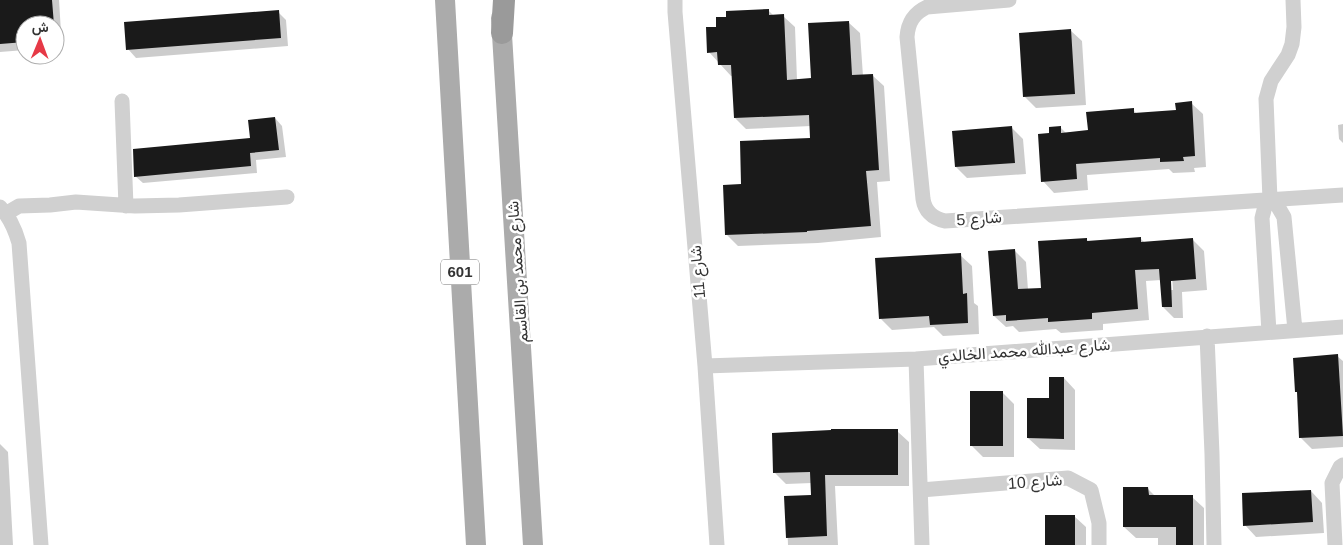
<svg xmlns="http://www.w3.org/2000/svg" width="1343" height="545" font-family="Arial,Vazirmatn,sans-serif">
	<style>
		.shadow { fill: #0003; fill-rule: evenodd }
		.building { fill: #1a1a1a }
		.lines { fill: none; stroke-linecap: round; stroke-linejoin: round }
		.minor { stroke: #d0d0d0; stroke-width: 15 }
		.major { stroke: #ababab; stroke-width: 20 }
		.highway { stroke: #9a9a9a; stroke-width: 22 }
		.labels { text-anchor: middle; stroke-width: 5; stroke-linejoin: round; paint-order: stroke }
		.shield { fill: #fff; stroke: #707070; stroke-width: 1 }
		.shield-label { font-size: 15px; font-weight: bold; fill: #333 }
		.street-label { font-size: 16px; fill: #333; stroke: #fff }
	</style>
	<rect width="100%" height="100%" fill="#fff"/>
	<path class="shadow" d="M 0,0 L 59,0 L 62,48 L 55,48 L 55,25 L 25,25 L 25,50 L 0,52 Z
		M 768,10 L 774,16 L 783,16 L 795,27 L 797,80 L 813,79 L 848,22 L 860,33 L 863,76 L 872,75 L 884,86 L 890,181 L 877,182 L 881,237 L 818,243 L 738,246 L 727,235 L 743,186 L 812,139 L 811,126 L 746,129 L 735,118 L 733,76 L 731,76 L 709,52 L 718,28 Z
		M 278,12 L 286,20 L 288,46 L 136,58 L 128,49 Z
		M 1070,30 L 1082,41 L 1086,105 L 1036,108 L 1024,96 Z
		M 1191,103 L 1203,114 L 1206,167 L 1194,168 L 1195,172 L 1173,173 L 1169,169 L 1087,175 L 1088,190 L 1054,193 L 1043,181 L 1051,135 L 1061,128 L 1066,133 L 1089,131 L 1133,110 L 1137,114 L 1177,111 Z
		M 275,118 L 282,126 L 286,157 L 256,160 L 257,173 L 143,183 L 135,176 L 251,140 Z
		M 1343,124 L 1343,143 L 1339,139 L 1338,125 Z
		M 1012,128 L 1023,139 L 1026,174 L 967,178 L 956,167 Z
		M 1140,238 L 1145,243 L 1193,240 L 1204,251 L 1207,290 L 1182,292 L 1183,318 L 1174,318 L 1163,307 L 1161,280 L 1146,281 L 1149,320 L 1103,324 L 1103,330 L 1061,333 L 1056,329 L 1019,332 L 1013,326 L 1006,327 L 994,316 L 1014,250 L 1026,262 L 1028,290 L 1042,289 L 1086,239 L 1089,242 ZM 1170,275 L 1172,275 L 1173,290 L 1171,290 Z
		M 960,255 L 972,266 L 974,303 L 978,306 L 979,334 L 943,336 L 934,327 L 892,330 L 881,319 Z
		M 1337,356 L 1343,361 L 1343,447 L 1312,449 L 1300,437 Z
		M 1064,378 L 1075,390 L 1075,450 L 1040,449 L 1028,438 L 1050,399 Z
		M 1002,392 L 1014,404 L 1014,457 L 983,457 L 971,445 Z
		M 897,431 L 909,442 L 909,486 L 835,486 L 838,545 L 788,545 L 786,498 L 813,496 L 812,483 L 786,484 L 775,473 Z
		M 0,444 L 8,452 L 13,545 L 0,545 Z
		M 1148,489 L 1156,497 L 1192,497 L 1204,508 L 1204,545 L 1158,545 L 1158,538 L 1136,538 L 1124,527 Z
		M 1311,491 L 1322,503 L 1324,533 L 1256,537 L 1245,525 Z
		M 1074,516 L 1086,527 L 1086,545 L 1047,545 Z"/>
	<path class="building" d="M 0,0 L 52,0 L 54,25 L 25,25 L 25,42 L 0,44 Z
		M 769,9 L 769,15 L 784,14 L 787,80 L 811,78 L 808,23 L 849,21 L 852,75 L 873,74 L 879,170 L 866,171 L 871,226 L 807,231 L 807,232 L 725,235 L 723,185 L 741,184 L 740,141 L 810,138 L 809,115 L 734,118 L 731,65 L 718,65 L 717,52 L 707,53 L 706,27 L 716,27 L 716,17 L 726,17 L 726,11 Z
		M 279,10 L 281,38 L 126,50 L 124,22 Z
		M 1071,29 L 1075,94 L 1023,97 L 1019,33 Z
		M 1192,101 L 1195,156 L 1183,157 L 1184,161 L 1160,162 L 1160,158 L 1076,164 L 1077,179 L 1041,182 L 1038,134 L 1049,133 L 1049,127 L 1061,126 L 1061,133 L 1088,130 L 1086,112 L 1134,108 L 1134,113 L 1176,110 L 1175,103 Z
		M 275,117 L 279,150 L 250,153 L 251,166 L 134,177 L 133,149 L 250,138 L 248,120 Z
		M 1012,126 L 1015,163 L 955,167 L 952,131 Z
		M 1141,237 L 1141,242 L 1193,238 L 1196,279 L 1171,281 L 1172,307 L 1162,307 L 1159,269 L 1135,270 L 1138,309 L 1092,313 L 1092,319 L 1048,322 L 1048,318 L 1006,321 L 1006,315 L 993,316 L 988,251 L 1015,249 L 1018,289 L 1041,288 L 1038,241 L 1087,238 L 1087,241 Z
		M 961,253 L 963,294 L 967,293 L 968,323 L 930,325 L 929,316 L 879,319 L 875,258 Z
		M 1338,354 L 1343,436 L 1299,438 L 1297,392 L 1295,392 L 1293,358 Z
		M 1049,377 L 1064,377 L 1064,439 L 1027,438 L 1027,398 L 1049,398 Z
		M 970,391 L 1003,391 L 1003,446 L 970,446 Z
		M 831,429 L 898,429 L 898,475 L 825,475 L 827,536 L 786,538 L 784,496 L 811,495 L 810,472 L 773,473 L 772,433 L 831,430 Z
		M 1123,487 L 1148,487 L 1149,495 L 1193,495 L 1193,545 L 1176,545 L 1176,527 L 1123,527 Z
		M 1311,490 L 1313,522 L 1243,526 L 1242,493 Z
		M 1045,515 L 1075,515 L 1075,545 L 1045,545 Z"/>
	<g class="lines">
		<path class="minor" d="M 675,0 L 675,12 L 705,366 L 717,545
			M 1009,0 L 927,7 C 914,13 908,22 907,37 L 923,199 C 925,212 933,218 945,221 L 1343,195
			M 122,101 L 126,206
			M 1270,200 L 1277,205 L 1284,217 L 1295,330
			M 0,207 C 10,217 15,229 19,243 L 41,545
			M 7,213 L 19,206 L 50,205 L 76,202 L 135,206 L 179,205 L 287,197
			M 1269,332 L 1262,218 L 1265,206 L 1270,200 L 1266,99 L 1271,81 L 1288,55 L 1292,44 L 1294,27 L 1293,0
			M 1207,336 L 1212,454 L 1214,545
			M 916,359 L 922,545
			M 705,366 L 916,359 L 1343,327
			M 921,490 L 1068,478 L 1091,490 L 1099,523 L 1099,545
			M 1335,545 L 1332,483 L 1340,467 L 1343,465"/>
		<path class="major" d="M 445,0 L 476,545
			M 501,18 L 533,545"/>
		<path class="highway" d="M 502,33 L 504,0"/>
	</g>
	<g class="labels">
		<rect class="shield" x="441" y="259.5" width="38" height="25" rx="4"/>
		<g class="shield-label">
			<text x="460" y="277">601</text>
		</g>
		<g class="street-label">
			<text transform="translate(979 218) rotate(-4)" y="6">شارع 5</text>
			<text transform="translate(517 272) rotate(-94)" y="6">شارع محمد بن القاسم</text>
			<text transform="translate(697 272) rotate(-95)" y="6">شارع 11</text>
			<text transform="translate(1024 350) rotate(-4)" y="6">شارع عبدالله محمد الخالدي</text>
			<text transform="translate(1035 481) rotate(-4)" y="6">شارع 10</text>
		</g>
	</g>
	<g transform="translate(40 40) rotate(1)"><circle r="24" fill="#ffffff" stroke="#adadad"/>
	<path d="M0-4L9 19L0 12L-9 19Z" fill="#e63946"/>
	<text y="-8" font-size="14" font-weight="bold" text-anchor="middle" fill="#333333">ش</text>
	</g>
</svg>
